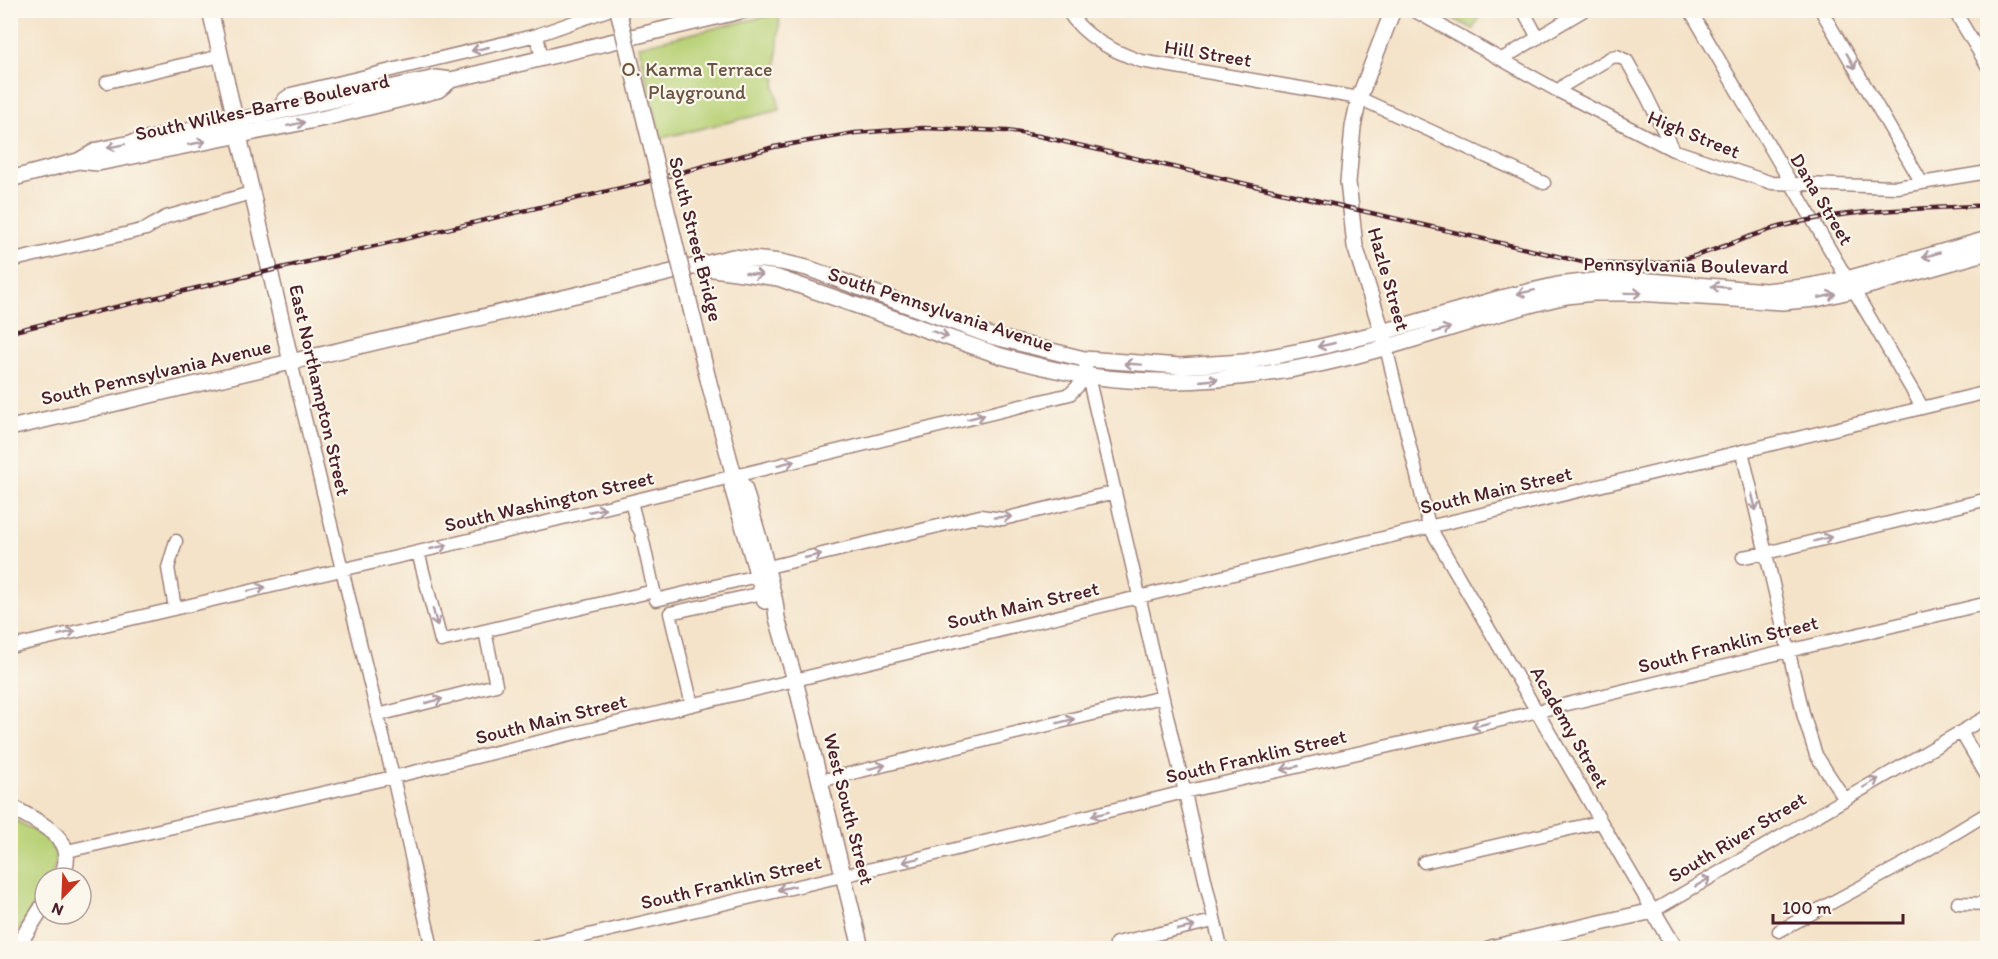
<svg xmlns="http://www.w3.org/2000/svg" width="1998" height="959" font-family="Itim,sans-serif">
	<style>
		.green { fill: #b9d278; stroke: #827852; stroke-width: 1.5 }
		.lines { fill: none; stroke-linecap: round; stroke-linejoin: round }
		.minor-casing { stroke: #9f817a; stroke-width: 15 }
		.major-casing { stroke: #9f817a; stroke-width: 18 }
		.minor { stroke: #fff; stroke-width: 12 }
		.major { stroke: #fff; stroke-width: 15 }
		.rail-casing { stroke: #4a1f2b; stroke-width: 4.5 }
		.rail { stroke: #fbf7ec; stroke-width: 2; stroke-dasharray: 7; stroke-linecap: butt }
		.major-bridge-casing { stroke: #9f817a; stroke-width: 18; stroke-linecap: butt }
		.major-bridge { stroke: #fff; stroke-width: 15 }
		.oneway { stroke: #ae9aa0 }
		.labels { text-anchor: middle; stroke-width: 4.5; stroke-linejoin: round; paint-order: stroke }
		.street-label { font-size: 20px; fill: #4a1f2b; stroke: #fbf7ec }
		.park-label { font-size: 20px; fill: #6b5542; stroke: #fbf7ec }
	</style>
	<rect width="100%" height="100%" fill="#fbf7ec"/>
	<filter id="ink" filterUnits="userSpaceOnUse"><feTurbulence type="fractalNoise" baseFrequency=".0167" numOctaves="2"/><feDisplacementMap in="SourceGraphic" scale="12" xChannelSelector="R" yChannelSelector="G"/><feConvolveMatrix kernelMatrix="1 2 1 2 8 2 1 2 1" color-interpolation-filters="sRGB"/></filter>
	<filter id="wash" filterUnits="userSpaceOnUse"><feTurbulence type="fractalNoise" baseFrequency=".008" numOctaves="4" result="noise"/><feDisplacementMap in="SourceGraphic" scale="24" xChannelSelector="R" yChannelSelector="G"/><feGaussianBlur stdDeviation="1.35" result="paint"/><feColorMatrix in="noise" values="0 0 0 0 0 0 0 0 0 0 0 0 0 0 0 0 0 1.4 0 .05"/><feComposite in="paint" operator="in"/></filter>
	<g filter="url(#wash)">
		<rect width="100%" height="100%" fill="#f4e3c9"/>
		<path class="green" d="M 1439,11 L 1483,11 L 1473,29 Z
			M 780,13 L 775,87 L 780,110 L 661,138 L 638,46 Z
			M 10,817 C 35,832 71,844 50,878 L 45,878 L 45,887 L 16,936 L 11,939 Z"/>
	</g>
	<g filter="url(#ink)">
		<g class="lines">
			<defs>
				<path id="minor" d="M 1067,10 C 1084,37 1112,51 1141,61 L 1359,98 L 1544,183
					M 1413,10 L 1558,91 L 1673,150 L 1772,183 L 1897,187 L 1988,172
					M 1523,10 L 1538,38
					M 1690,10 L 1922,407
					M 1821,10 L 1922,183
					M 1954,10 L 1988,67
					M 537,35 L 542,59
					M 1502,59 L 1584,10
					M 107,82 L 221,56
					M 1558,91 L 1566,84 L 1612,57 L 1617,56 L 1627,61 L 1646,95 L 1673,150
					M 277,111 L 284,99 L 291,94 L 537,35 L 608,10
					M 10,261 L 146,229 L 166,217 L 251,193
					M 1386,347 L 1429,526 L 1653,911 L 1988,716
					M 1084,359 L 1221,948
					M 291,362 L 393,777 L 432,948
					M 1742,451 L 1804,717 L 1816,755 L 1844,798
					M 631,502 L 637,525 L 641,532 L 654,591
					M 418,552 L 441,641 L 654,591 L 656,600 L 765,574
					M 1743,557 L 1766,553 L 1988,499
					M 760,569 L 980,516 L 1003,519 L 1115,492
					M 175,608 L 168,568 L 176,541
					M 10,647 L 530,526 L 1070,394 L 1088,376
					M 692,705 L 670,613 L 763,593
					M 378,715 L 496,685 L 485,631
					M 1961,732 L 1988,778
					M 820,781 L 1162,697
					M 67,851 L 393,777 L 1988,392
					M 1424,862 L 1600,822
					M 1958,903 L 1988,904
					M 1779,931 L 1907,862 L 1988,813
					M 533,948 L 932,855 L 1184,792 L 1451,732 L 1988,603
					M 1117,948 L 1116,943 L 1214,921"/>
				<path id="major" d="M 210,10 L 291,362
					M 78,161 L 98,163 L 325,118 L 438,90 L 451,80
					M 10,179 L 78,161 L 98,150 L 436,78 L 451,80 L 745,10
					M 699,267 L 778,278 L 1001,356 C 1030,364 1060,372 1090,376 C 1190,390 1290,375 1387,347 C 1447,330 1506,309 1567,296 L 1593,293 L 1638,293 L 1782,302 L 1816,299 L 1854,290 L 1988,252
					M 1385,341 L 1355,246 L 1348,182 L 1353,127 L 1359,98 L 1393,10
					M 708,379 L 734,476 L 744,487 L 761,545 L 775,602 L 777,618 L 795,680 L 861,948
					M 10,428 L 627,283 L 733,257 L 781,262 L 807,268 L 991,336 L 1084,359 L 1180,366 L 1244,362 L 1311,349 L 1383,332 L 1501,298 L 1558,285 L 1601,280 L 1650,281 L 1765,291 L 1804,287 L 1847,279 L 1988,239
					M 734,476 L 732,487 L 765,601
					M 10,806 C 38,823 83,839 60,878
					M 16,948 L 45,903
					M 1491,948 L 1653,911 L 1675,948"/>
			</defs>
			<use href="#minor" class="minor-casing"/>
			<use href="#major" class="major-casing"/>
			<use href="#minor" class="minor"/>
			<use href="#major" class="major"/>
			<defs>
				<path id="rail" d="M 10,332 L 642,183 L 774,147 L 855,133 L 923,128 L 1007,131 L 1039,136 L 1587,263 C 1616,265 1645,266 1674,261 C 1712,254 1749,234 1787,225 C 1853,208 1920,210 1988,205"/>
			</defs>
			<use href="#rail" class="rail-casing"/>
			<use href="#rail" class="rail"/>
			<defs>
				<path id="major-bridge" d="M 618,10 L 708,379"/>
			</defs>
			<use href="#major-bridge" class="major-bridge-casing"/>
			<use href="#major-bridge" class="major-bridge"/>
		</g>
		<defs><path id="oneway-shaft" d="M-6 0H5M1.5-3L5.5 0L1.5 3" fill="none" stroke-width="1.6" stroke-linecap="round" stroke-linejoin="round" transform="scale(1.5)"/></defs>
		<g class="oneway">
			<use href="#oneway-shaft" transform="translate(480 49) rotate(167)"/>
			<use href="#oneway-shaft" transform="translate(1851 61) rotate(60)"/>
			<use href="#oneway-shaft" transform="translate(296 124) rotate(-12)"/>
			<use href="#oneway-shaft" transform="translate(197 143) rotate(-11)"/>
			<use href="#oneway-shaft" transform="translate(116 146) rotate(168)"/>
			<use href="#oneway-shaft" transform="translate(1931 255) rotate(164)"/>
			<use href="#oneway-shaft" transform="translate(754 274) rotate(8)"/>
			<use href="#oneway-shaft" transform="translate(1720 287) rotate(-175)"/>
			<use href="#oneway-shaft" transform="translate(1526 292) rotate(168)"/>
			<use href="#oneway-shaft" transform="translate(1633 293) rotate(1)"/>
			<use href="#oneway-shaft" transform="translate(1827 296) rotate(-13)"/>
			<use href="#oneway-shaft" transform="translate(1442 330) rotate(-17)"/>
			<use href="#oneway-shaft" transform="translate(940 334) rotate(20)"/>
			<use href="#oneway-shaft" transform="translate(1326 345) rotate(167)"/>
			<use href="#oneway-shaft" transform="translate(1133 364) rotate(-176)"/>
			<use href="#oneway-shaft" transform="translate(1209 380) rotate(-6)"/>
			<use href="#oneway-shaft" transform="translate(976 417) rotate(-14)"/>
			<use href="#oneway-shaft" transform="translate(786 463) rotate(-14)"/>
			<use href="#oneway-shaft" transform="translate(1754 502) rotate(76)"/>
			<use href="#oneway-shaft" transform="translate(597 510) rotate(-13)"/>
			<use href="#oneway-shaft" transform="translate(1003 517) rotate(-3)"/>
			<use href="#oneway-shaft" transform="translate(1823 539) rotate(-14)"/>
			<use href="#oneway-shaft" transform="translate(439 547) rotate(-13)"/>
			<use href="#oneway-shaft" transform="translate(813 556) rotate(-13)"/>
			<use href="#oneway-shaft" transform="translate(257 589) rotate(-13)"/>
			<use href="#oneway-shaft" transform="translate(435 617) rotate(75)"/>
			<use href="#oneway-shaft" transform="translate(67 633) rotate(-14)"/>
			<use href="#oneway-shaft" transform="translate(434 701) rotate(-14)"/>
			<use href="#oneway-shaft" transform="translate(1066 721) rotate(-14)"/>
			<use href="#oneway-shaft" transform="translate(1480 725) rotate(166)"/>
			<use href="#oneway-shaft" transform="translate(877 767) rotate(-14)"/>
			<use href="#oneway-shaft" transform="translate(1290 768) rotate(167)"/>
			<use href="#oneway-shaft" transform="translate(1871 783) rotate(-30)"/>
			<use href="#oneway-shaft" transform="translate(1100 814) rotate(166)"/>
			<use href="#oneway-shaft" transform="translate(911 860) rotate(167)"/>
			<use href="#oneway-shaft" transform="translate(1703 882) rotate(-30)"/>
			<use href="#oneway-shaft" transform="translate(786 888) rotate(167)"/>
			<use href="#oneway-shaft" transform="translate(1186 928) rotate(-13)"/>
		</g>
	</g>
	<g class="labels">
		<g class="street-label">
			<text transform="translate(1208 53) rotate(9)" y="7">Hill Street</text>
			<text transform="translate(262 107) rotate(-12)" y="7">South Wilkes-Barre Boulevard</text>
			<text transform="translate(1694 134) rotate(22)" y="7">High Street</text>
			<text transform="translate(1822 199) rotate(59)" y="7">Dana Street</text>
			<text transform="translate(696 239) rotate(76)" y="7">South Street Bridge</text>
			<text transform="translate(1686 265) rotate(1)" y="7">Pennsylvania Boulevard</text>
			<text transform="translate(1389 279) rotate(74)" y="7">Hazle Street</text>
			<text transform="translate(941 309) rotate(18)" y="7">South Pennsylvania Avenue</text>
			<text transform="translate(156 372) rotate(-13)" y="7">South Pennsylvania Avenue</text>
			<text transform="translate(320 390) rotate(77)" y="7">East Northampton Street</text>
			<text transform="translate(1496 490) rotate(-13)" y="7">South Main Street</text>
			<text transform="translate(549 501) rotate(-13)" y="7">South Washington Street</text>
			<text transform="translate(1023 605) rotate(-13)" y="7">South Main Street</text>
			<text transform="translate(1728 644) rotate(-14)" y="7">South Franklin Street</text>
			<text transform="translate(551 719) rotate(-14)" y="7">South Main Street</text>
			<text transform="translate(1570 727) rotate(60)" y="7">Academy Street</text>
			<text transform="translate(1256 756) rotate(-13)" y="7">South Franklin Street</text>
			<text transform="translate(849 809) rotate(76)" y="7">West South Street</text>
			<text transform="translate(1737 837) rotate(-31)" y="7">South River Street</text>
			<text transform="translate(731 882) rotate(-13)" y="7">South Franklin Street</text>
		</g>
		<g class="park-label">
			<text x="697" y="76">O. Karma Terrace<tspan x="697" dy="23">Playground</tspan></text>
		</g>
	</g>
	<rect width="1998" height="959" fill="none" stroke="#fbf7ec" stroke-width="36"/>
	<g transform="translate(63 896) rotate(203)"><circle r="28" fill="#fbf7ec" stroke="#b4a19f" stroke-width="1.5"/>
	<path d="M0-4.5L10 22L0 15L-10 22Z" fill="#c8321e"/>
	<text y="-9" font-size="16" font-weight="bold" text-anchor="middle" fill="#4a1f2b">N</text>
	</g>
	<path d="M1773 914v9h130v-9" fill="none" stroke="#4a1f2b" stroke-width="3"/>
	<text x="1782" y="914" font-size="18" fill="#4a1f2b" stroke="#fbf7ec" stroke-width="4.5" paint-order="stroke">100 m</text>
</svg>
